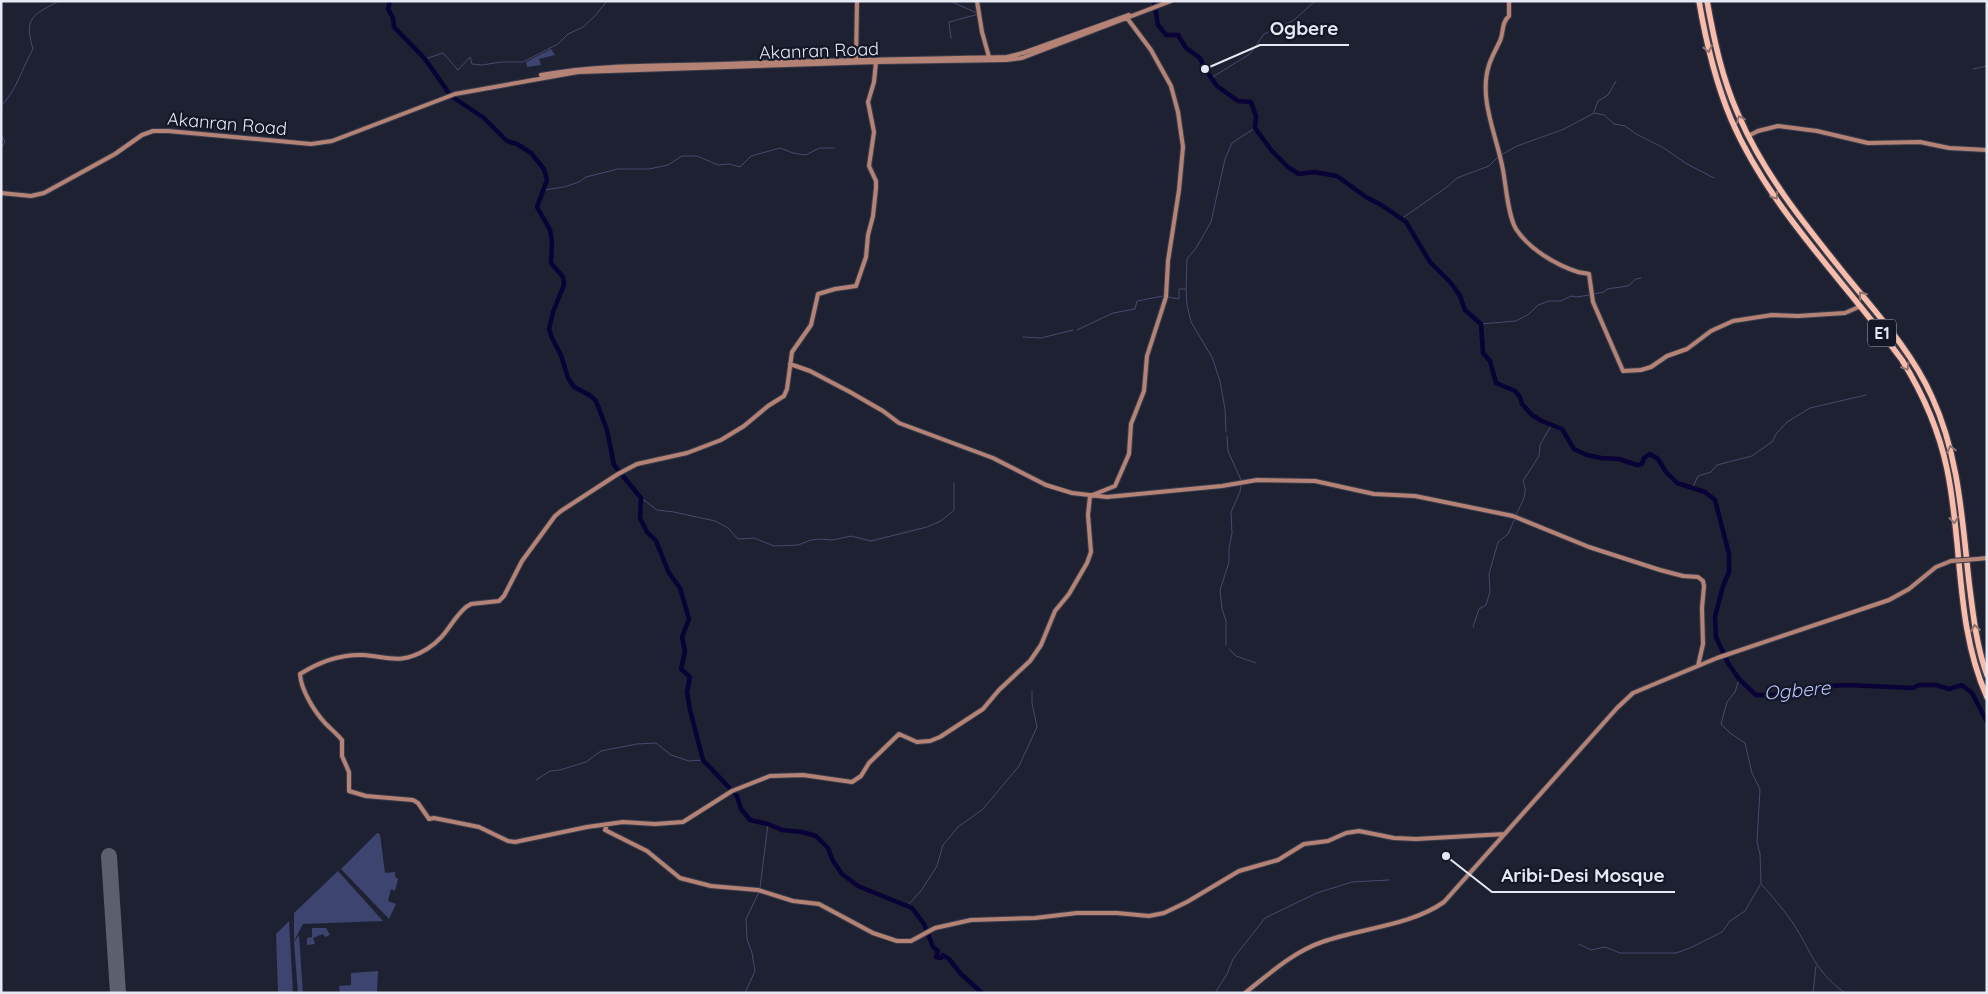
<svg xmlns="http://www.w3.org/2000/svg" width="1988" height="994" font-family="Quicksand,sans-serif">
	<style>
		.green { fill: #3d4470 }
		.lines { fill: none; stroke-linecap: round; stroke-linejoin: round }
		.stream { stroke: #4b476f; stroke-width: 1 }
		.river { stroke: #080236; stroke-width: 4.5 }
		.runway { stroke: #5c5f6e; stroke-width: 16 }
		.secondary-casing { stroke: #3a3d4c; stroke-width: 6 }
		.highway-casing { stroke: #3a3d4c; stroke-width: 8 }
		.secondary { stroke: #b58375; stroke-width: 4 }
		.highway { stroke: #fabcaa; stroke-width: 5.5 }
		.secondary-bridge-casing { stroke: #3a3d4c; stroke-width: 6; stroke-linecap: butt }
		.secondary-bridge { stroke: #b58375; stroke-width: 4 }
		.oneway { stroke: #92726f }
		.labels { text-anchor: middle; stroke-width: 4.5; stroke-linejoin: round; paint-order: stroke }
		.shield { fill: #141727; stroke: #a7aab6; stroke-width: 1 }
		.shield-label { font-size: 16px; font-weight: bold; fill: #e6e9f4 }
		.street-label { font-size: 18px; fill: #e6e9f4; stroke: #141727 }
		.water-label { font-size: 19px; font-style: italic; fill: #bac5fb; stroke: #141727 }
		.leader { fill: none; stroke: #e6e9f4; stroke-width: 2 }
		.callout-dot { fill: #e6e9f4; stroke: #141727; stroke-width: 2 }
		.callout-label { font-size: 19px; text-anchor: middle; font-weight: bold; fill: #e6e9f4; stroke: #141727; stroke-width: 4.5; stroke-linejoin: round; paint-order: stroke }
	</style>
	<rect width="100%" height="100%" fill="#1e2131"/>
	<path class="green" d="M 551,49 L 555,55 L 539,59 L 541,65 L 527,67 L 526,62 Z
		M 377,833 L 380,834 L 385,873 L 395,872 L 395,876 L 398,879 L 395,891 L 391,889 L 388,901 L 396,904 L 389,919 L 341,869 Z
		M 338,871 L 383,921 L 303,924 L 294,941 L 294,913 Z
		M 289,921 L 293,993 L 278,993 L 276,934 Z
		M 312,928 L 326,928 L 330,935 L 325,937 L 323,934 L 313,938 L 315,944 L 307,945 L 307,938 L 312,937 Z
		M 299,935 L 303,993 L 298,993 L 294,942 Z
		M 378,971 L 377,993 L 340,993 L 339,986 L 351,985 L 351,973 Z"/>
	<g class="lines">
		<path class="stream" d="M 950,1 L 979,14 L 949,22 L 951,38
			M 425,59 L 443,53 L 458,70 L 470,57 L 472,64 L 482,65 L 501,62 L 523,62 L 558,44 L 568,34 L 583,27 L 595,16 L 607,1
			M 1973,69 L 1987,66
			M 1211,78 L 1250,54 L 1264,34 L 1294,20 L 1315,1
			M 1,106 C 17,90 22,68 33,49 C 23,16 34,15 59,1
			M 1594,112 L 1598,101 L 1608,95 L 1616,81
			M 1,134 L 5,142 L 1,148
			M 1501,155 L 1517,146 L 1564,129 L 1594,113 L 1604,115 L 1614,124 L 1625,126 L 1636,134 L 1662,147 L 1687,164 L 1714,178
			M 544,190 L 564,187 L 579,182 L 586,177 L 618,169 L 649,169 L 668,165 L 682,156 L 697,156 L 718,165 L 729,164 L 740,167 L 751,156 L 780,148 L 793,153 L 806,155 L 819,148 L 835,148
			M 1401,219 L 1447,187 L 1457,178 L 1489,166 L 1498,157
			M 1594,294 L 1604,292 L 1607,289 L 1628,286 L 1636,279 L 1641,278
			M 1168,297 L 1179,299 L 1179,289 L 1186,289
			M 1481,324 L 1516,321 L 1529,314 L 1538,305 L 1549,301 L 1561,301 L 1571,296 L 1576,297 L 1590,295
			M 1077,330 L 1113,313 L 1135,309 L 1137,301 L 1163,296
			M 1023,337 L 1041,338 L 1073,330
			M 1226,432 L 1225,409 L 1220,381 L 1212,357 L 1191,322 L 1187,305 L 1186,289 L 1187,259 L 1196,248 L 1211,222 L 1225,159 L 1232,143 L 1255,128
			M 1227,436 L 1228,451 L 1241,480
			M 1693,487 L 1698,476 L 1711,472 L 1717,465 L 1752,456 L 1773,441 L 1776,434 L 1787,422 L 1810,408 L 1866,395
			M 641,498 L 657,510 L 674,512 L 715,521 L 728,528 L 738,539 L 754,538 L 774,546 L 798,545 L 811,540 L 820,539 L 832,540 L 851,536 L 871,541 L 927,527 L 941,521 L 954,510 L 954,483
			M 1516,515 C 1521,503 1529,494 1523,481 L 1539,456 L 1540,445 L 1551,426
			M 1473,627 L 1479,609 L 1486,605 L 1490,592 L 1489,574 L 1498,542 L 1508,534 L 1515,518
			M 1226,645 L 1226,621 L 1222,609 L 1220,590 L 1229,562 L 1229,549 L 1232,533 L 1231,512 L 1240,492 L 1241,484
			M 1229,649 L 1236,656 L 1256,663
			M 1739,679 L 1735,692 L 1727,702 L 1721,724 L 1730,733 L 1745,743 L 1752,773 L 1760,789 L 1757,842 L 1760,854 L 1761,884 C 1772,896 1783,909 1793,923 C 1811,951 1815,972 1845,993
			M 536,780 L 550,771 L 560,770 L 586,762 L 601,751 L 637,744 L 656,743 L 671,755 L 689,761 L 703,760
			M 760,888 L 768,824
			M 907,906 L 921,891 L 937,866 L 943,845 L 958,827 L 983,809 L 1019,766 L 1037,727 L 1032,703 L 1032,691
			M 1579,944 L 1591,950 L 1605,947 L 1620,953 L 1676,953 L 1690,948 L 1722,932 L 1730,921 L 1745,911 L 1760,885
			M 745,993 L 755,971 L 752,953 L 747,939 L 746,919 L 759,892
			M 1215,993 L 1227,974 L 1233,959 L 1265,918 L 1317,893 L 1352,882 L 1389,880
			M 1813,993 L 1816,966"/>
		<path class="river" d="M 390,1 L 388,9 L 393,18 L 394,27 L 425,59 L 451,96 L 484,118 L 507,141 L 517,144 L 531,153 L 544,169 L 547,180 L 537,207 L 550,230 L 552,241 L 551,263 L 563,277 L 564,285 L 553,312 L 549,329 L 552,338 L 561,355 L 568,378 L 574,387 L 591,396 L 596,401 L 607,430 L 614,465 L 641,498 L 640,518 L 647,532 L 656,541 L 669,573 L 680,588 L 689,619 L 682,637 L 685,651 L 681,669 L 690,677 L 687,692 L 690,710 L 703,760 L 737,796 L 741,809 L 750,820 L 768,824 L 782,830 L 802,832 L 816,836 L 828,848 L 833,861 L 842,874 L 858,886 L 912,908 L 924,924 L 933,947 L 938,951 L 936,957 L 941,958 L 943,955 L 949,959 L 961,974 L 982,993
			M 1154,1 L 1158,25 L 1166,35 L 1178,35 L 1186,48 L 1200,58 L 1205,69 L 1217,86 L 1238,101 L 1251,102 L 1256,116 L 1255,128 L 1272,151 L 1288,167 L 1299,174 L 1314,172 L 1337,176 L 1366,197 L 1383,206 L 1406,222 L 1430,262 L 1451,283 L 1460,296 L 1465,310 L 1481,324 L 1483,353 L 1490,361 L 1496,383 L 1515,391 L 1520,397 L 1522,404 L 1532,415 L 1542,421 L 1562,429 L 1574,449 L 1587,455 L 1601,458 L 1619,459 L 1637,465 L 1642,464 L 1644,458 L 1650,454 L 1658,459 L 1666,472 L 1677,483 L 1705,492 L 1715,500 L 1729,554 L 1729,572 L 1723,586 L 1715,617 L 1716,637 L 1728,663 L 1739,679 L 1756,695 L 1773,695 L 1786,691 L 1798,692 L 1813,691 L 1827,686 L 1848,685 L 1913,688 L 1919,685 L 1936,685 L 1949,689 L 1962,685 L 1972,693 L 1987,722"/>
		<path class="runway" d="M 109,856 L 118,993"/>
		<defs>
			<path id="secondary" d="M 977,1 L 982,32 L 989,57
				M 1509,1 L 1509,16 C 1501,23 1504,32 1500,41 C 1496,49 1492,56 1489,65 C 1478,99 1497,136 1503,170 C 1506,186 1508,216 1516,229 C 1529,249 1556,265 1578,272 C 1582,273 1586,273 1589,274 L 1593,302 L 1623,371 L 1641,370 L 1651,367 L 1667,356 L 1687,349 L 1711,331 L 1733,321 L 1772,315 L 1798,316 L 1845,313 L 1861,306
				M 856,60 L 857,1
				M 876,62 L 874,82 L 868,102 L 874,132 L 869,166 L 876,181 L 876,188 L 873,216 L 868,235 L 866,257 L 856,286 L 835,289 L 818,294 L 811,325 L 792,352 L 787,389 L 784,396 L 768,406 L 744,426 L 721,440 L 687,453 L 637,464 L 618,474 L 561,511 L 555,516 L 522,561 L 504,596 L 499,601 L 471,604 L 466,607 C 450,621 447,637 427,649 C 401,665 389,657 363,655 C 340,654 319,662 300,674 C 301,690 314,711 325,723 C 331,729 337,734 342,740 L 342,756 L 349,772 L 349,791 L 366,796 L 413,800 L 418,803 L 429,819 L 434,818 L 479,827 L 508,841 L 515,842 L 587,827 L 623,822 L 655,824 L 683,822 L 732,791 L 770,776 L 803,775 L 852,782 L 861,776 L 869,763 L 899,734 L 917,742 L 930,741 L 940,737 L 983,709 L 999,690 L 1030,661 L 1041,645 L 1055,611 L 1069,594 L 1087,563 L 1091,552 L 1088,515 L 1090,496 L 1115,486 L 1129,454 L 1131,424 L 1144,391 L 1147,356 L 1166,297 L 1168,261 L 1179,190 L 1183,147 L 1178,112 L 1171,86 L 1151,50 L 1127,18
				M 541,75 C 601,64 662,66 722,64 C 817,60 912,59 1007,57 L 1023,53 L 1129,15
				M 1748,136 L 1758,131 L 1778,126 L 1817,131 L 1868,143 L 1920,142 L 1949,148 L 1987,150
				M 1,193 L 31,196 L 44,193 L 115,154 L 142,135 L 153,131 L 168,131 L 311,144 L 332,141 L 455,94 L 578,72 L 876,62 L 1006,60 L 1022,58 L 1171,1
				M 790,364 L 810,371 L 850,392 L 883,411 L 899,423 L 993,458 L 1046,485 L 1072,493 L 1107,497 L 1222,486 L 1257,480 L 1315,481 L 1374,494 L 1415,496 L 1513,516 L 1589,547 L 1660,570 L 1683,576 L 1698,577 L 1703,581 L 1704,586 L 1702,608 L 1703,644 L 1698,666
				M 1977,559 L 1987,558
				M 607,825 L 605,830 L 647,851 L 680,878 L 711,886 L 758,890 L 793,901 L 819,904 L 873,933 L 897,941 L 911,941 L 935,928 L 971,920 L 1035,918 L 1077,913 L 1117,913 L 1149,916 L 1164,913 L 1187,902 L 1239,871 L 1278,860 L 1304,844 L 1328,841 L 1346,833 L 1359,831 L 1394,838 L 1416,839 L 1505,834
				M 1245,993 C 1269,974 1293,952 1322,942 C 1361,928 1410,926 1444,902 L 1617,708 L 1633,693 L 1717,658 L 1889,600 L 1909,589 L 1936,567 L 1951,561"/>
			<path id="highway" d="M 1699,1 C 1706,42 1715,81 1731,119 C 1770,210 1845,281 1902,360 C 1923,394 1939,430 1947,469 C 1963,544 1955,626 1987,697
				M 1707,1 C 1714,40 1722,78 1738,114 C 1764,175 1806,226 1847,277 C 1878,315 1912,352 1932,397 C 1959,456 1962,519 1969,582 C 1973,613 1976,645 1987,675"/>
		</defs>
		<use href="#secondary" class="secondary-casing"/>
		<use href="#highway" class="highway-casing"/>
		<use href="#secondary" class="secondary"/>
		<use href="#highway" class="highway"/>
		<defs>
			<path id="secondary-bridge" d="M 1951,561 L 1977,559"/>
		</defs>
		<use href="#secondary-bridge" class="secondary-bridge-casing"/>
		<use href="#secondary-bridge" class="secondary-bridge"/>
	</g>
	<defs><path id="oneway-chevron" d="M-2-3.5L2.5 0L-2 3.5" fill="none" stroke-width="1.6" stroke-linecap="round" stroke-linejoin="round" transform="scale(1.25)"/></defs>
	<g class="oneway">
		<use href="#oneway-chevron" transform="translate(1708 49) rotate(77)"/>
		<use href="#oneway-chevron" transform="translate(1740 119) rotate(-115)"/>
		<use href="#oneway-chevron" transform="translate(1775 196) rotate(56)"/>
		<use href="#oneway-chevron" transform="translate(1862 295) rotate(-129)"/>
		<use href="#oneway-chevron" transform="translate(1906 367) rotate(57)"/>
		<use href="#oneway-chevron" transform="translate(1951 449) rotate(-105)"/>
		<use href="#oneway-chevron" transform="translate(1954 520) rotate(84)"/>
		<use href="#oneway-chevron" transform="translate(1975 628) rotate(-99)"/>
	</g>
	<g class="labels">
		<rect class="shield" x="1868" y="319.5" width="28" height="27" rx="4"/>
		<g class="shield-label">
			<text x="1882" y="339">E1</text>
		</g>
		<g class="street-label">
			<text transform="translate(819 51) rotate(-2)" y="6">Akanran Road</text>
			<text transform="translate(227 124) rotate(5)" y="6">Akanran Road</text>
		</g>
		<g class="water-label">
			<text transform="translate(1797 690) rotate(-5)" y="7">Ogbere</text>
		</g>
	</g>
	<path class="leader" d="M1205 69L1260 45H1349M1446 856L1492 892H1675"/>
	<g class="callout-dot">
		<circle cx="1205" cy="69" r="5"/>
		<circle cx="1446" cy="856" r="5"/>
	</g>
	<g class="callout-label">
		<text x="1304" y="35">Ogbere</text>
		<text x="1583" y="882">Aribi-Desi Mosque</text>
	</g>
	<rect width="1988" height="994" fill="none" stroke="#e6e9f4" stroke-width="5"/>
</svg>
